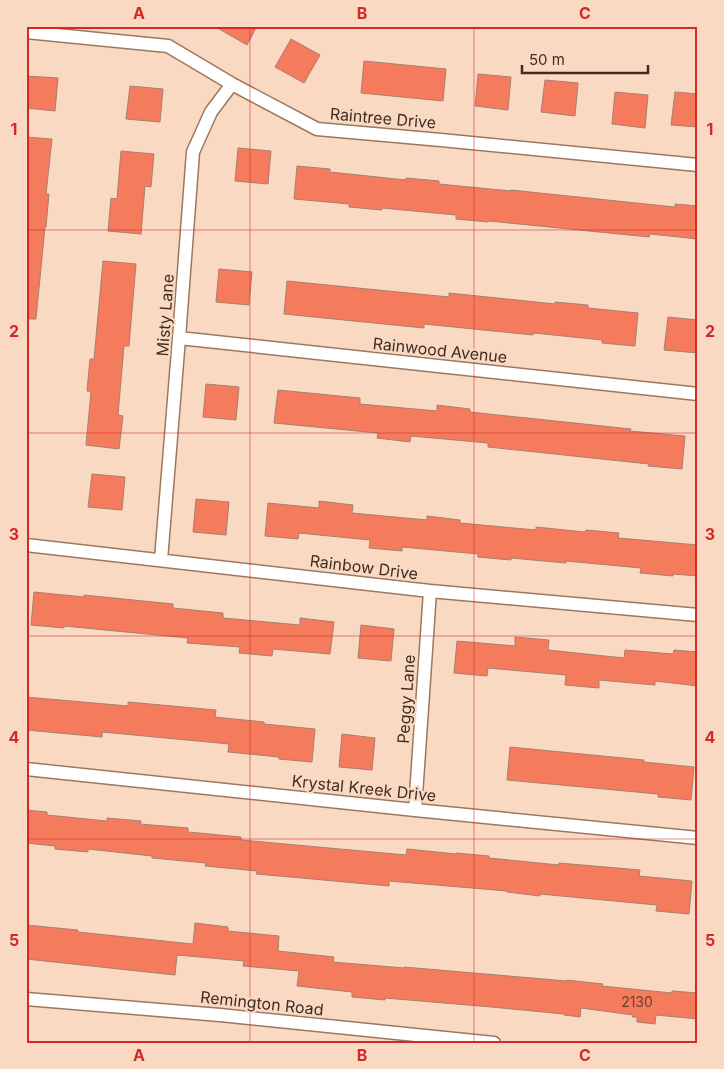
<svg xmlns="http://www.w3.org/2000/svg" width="724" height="1069" font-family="Inter,sans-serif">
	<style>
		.building { fill: #f57b5d; stroke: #ab7d71 }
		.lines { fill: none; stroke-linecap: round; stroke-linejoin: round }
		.street-casing { stroke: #9d775e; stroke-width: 15 }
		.street { stroke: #fff; stroke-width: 12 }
		.grid { fill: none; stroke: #d62828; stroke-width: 1; stroke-opacity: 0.55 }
		.labels { text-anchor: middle; stroke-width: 4.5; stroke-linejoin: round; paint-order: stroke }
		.number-label { font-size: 14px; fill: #6b4031 }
		.street-label { font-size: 16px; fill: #3d2d22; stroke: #fad9c3 }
		.neatline { fill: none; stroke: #d62828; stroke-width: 2 }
		.grid-label { font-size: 16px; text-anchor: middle; font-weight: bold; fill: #d62828 }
	</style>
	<rect width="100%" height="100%" fill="#fad9c3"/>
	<path class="building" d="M 214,26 L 257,26 L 247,45 Z
		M 291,39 L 320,55 L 304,83 L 275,67 Z
		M 364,61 L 446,69 L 443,101 L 361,93 Z
		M 478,74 L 511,77 L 508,110 L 475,106 Z
		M 26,76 L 58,78 L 55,111 L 26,108 Z
		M 545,80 L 578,83 L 575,116 L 541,112 Z
		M 130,86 L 163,89 L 160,122 L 126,119 Z
		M 615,92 L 648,95 L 645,128 L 612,124 Z
		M 675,92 L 698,94 L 698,127 L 671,125 Z
		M 26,137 L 52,139 L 46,194 L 49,194 L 46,227 L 45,227 L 36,319 L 26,319 Z
		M 238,148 L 271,151 L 268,184 L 235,181 Z
		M 121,151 L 154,154 L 151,187 L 145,186 L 141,234 L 108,231 L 111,198 L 117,199 Z
		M 297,166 L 330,169 L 330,172 L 406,180 L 406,178 L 439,181 L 439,184 L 511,191 L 511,190 L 675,207 L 675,204 L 698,206 L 698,239 L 650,234 L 649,237 L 489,221 L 488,222 L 456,219 L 456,215 L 382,208 L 382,210 L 349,207 L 349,204 L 294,199 Z
		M 103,261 L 136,264 L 129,346 L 124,346 L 118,415 L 123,416 L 119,449 L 86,445 L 91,392 L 87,391 L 90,359 L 94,359 Z
		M 219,269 L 252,272 L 249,305 L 216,302 Z
		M 287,281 L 449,297 L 449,293 L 555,304 L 555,302 L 588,305 L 588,308 L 638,313 L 635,346 L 602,343 L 602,340 L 534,333 L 533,335 L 424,324 L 424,328 L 284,314 Z
		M 668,317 L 698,320 L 698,353 L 664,350 Z
		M 206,384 L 239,387 L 236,420 L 203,417 Z
		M 278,390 L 360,398 L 360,404 L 437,411 L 437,405 L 470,409 L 470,412 L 631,429 L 630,431 L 685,436 L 682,469 L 648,466 L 649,464 L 488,447 L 488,443 L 411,436 L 410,442 L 377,438 L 378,433 L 274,423 Z
		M 92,474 L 125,477 L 122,510 L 88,507 Z
		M 196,499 L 229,502 L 226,535 L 193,532 Z
		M 319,501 L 353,505 L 352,513 L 427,520 L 427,516 L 460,520 L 460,523 L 536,530 L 536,527 L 585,532 L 586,530 L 619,533 L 618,538 L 698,545 L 698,576 L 673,574 L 673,576 L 640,573 L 641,568 L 566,561 L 566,563 L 511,558 L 511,560 L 478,557 L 478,554 L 402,547 L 402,551 L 369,548 L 370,540 L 299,533 L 298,539 L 265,536 L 268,503 L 319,508 Z
		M 34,592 L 84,597 L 84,595 L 173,604 L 173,608 L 223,613 L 223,618 L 300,625 L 300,618 L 334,622 L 330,654 L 273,649 L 272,656 L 239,653 L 240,647 L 187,643 L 188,638 L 64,626 L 64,628 L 31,625 Z
		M 361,625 L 394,629 L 391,661 L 358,658 Z
		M 515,637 L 549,640 L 548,650 L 624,658 L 625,650 L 673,654 L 674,650 L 698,652 L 698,686 L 655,681 L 655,685 L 599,680 L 599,688 L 565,685 L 566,675 L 488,668 L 487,676 L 454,673 L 457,641 L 515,646 Z
		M 26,697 L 128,706 L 128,702 L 216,710 L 215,717 L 264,722 L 264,724 L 315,729 L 312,762 L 279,759 L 279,757 L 228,752 L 229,744 L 102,732 L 102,737 L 26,730 Z
		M 342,734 L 375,738 L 372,770 L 339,767 Z
		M 510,747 L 644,760 L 644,762 L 694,767 L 691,800 L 658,797 L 658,794 L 507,780 Z
		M 26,810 L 47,812 L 47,815 L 107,821 L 107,818 L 141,821 L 140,824 L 188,828 L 188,832 L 241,837 L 241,840 L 406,855 L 407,849 L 456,854 L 456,853 L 489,856 L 489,858 L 559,865 L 559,863 L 640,870 L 639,876 L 692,881 L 689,914 L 656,911 L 657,905 L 540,894 L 540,896 L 507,892 L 507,891 L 389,881 L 389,886 L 290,877 L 256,874 L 257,871 L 205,866 L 206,863 L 152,858 L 152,856 L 88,849 L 88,852 L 55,849 L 55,846 L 26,843 Z
		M 195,923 L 228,927 L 228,931 L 279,936 L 278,951 L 334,957 L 333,962 L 404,968 L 404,967 L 567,981 L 567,980 L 603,984 L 602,986 L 672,993 L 672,991 L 698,993 L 698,1019 L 656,1015 L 655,1024 L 637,1022 L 637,1017 L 632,1017 L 633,1015 L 581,1008 L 580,1017 L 564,1015 L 564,1014 L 491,1007 L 385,998 L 385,1000 L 352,997 L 352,992 L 297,986 L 299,971 L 243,966 L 244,961 L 177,955 L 175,975 L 26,959 L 26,925 L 78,930 L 78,932 L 193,944 Z"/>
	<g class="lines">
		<defs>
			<path id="street" d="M 26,32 L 168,46 L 232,84 L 317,129 L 441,140 L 698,165
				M 179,338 L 698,394
				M 26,545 L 430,591 L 698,615
				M 161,560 L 179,338 L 193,152 L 211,112 L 232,84
				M 26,769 L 415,810 L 698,838
				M 415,810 L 430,591
				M 26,999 L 220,1015 L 494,1043"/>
		</defs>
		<use href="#street" class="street-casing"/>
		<use href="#street" class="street"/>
	</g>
	<path class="grid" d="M 250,26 L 250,1043M 474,26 L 474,1043M 26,230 L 698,230M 26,433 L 698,433M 26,636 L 698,636M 26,839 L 698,839"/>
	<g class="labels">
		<g class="number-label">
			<text x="637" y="1007">2130</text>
		</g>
		<g class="street-label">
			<text transform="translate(383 118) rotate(5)" y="6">Raintree Drive</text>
			<text transform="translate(165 315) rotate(-86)" y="6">Misty Lane</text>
			<text transform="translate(440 350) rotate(6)" y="6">Rainwood Avenue</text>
			<text transform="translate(364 567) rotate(7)" y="6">Rainbow Drive</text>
			<text transform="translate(406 699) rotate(-86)" y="6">Peggy Lane</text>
			<text transform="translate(364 788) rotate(6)" y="6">Krystal Kreek Drive</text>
			<text transform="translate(262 1003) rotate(6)" y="6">Remington Road</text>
		</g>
	</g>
	<rect width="724" height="1069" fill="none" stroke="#fad9c3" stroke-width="55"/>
	<path d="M522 65v8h126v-8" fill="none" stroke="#3d2d22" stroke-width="2.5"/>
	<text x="529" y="65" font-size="15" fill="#3d2d22" stroke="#fad9c3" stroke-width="4" paint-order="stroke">50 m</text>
	<rect x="28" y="28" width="668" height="1014" class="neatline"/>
	<g class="grid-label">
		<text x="139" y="19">A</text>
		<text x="362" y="19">B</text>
		<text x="585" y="19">C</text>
		<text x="14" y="135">1</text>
		<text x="710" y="135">1</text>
		<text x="14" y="337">2</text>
		<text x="710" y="337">2</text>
		<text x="14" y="540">3</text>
		<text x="710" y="540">3</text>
		<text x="14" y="743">4</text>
		<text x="710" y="743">4</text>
		<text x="14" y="946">5</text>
		<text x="710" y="946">5</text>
		<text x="139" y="1061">A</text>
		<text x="362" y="1061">B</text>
		<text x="585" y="1061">C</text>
	</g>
</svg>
